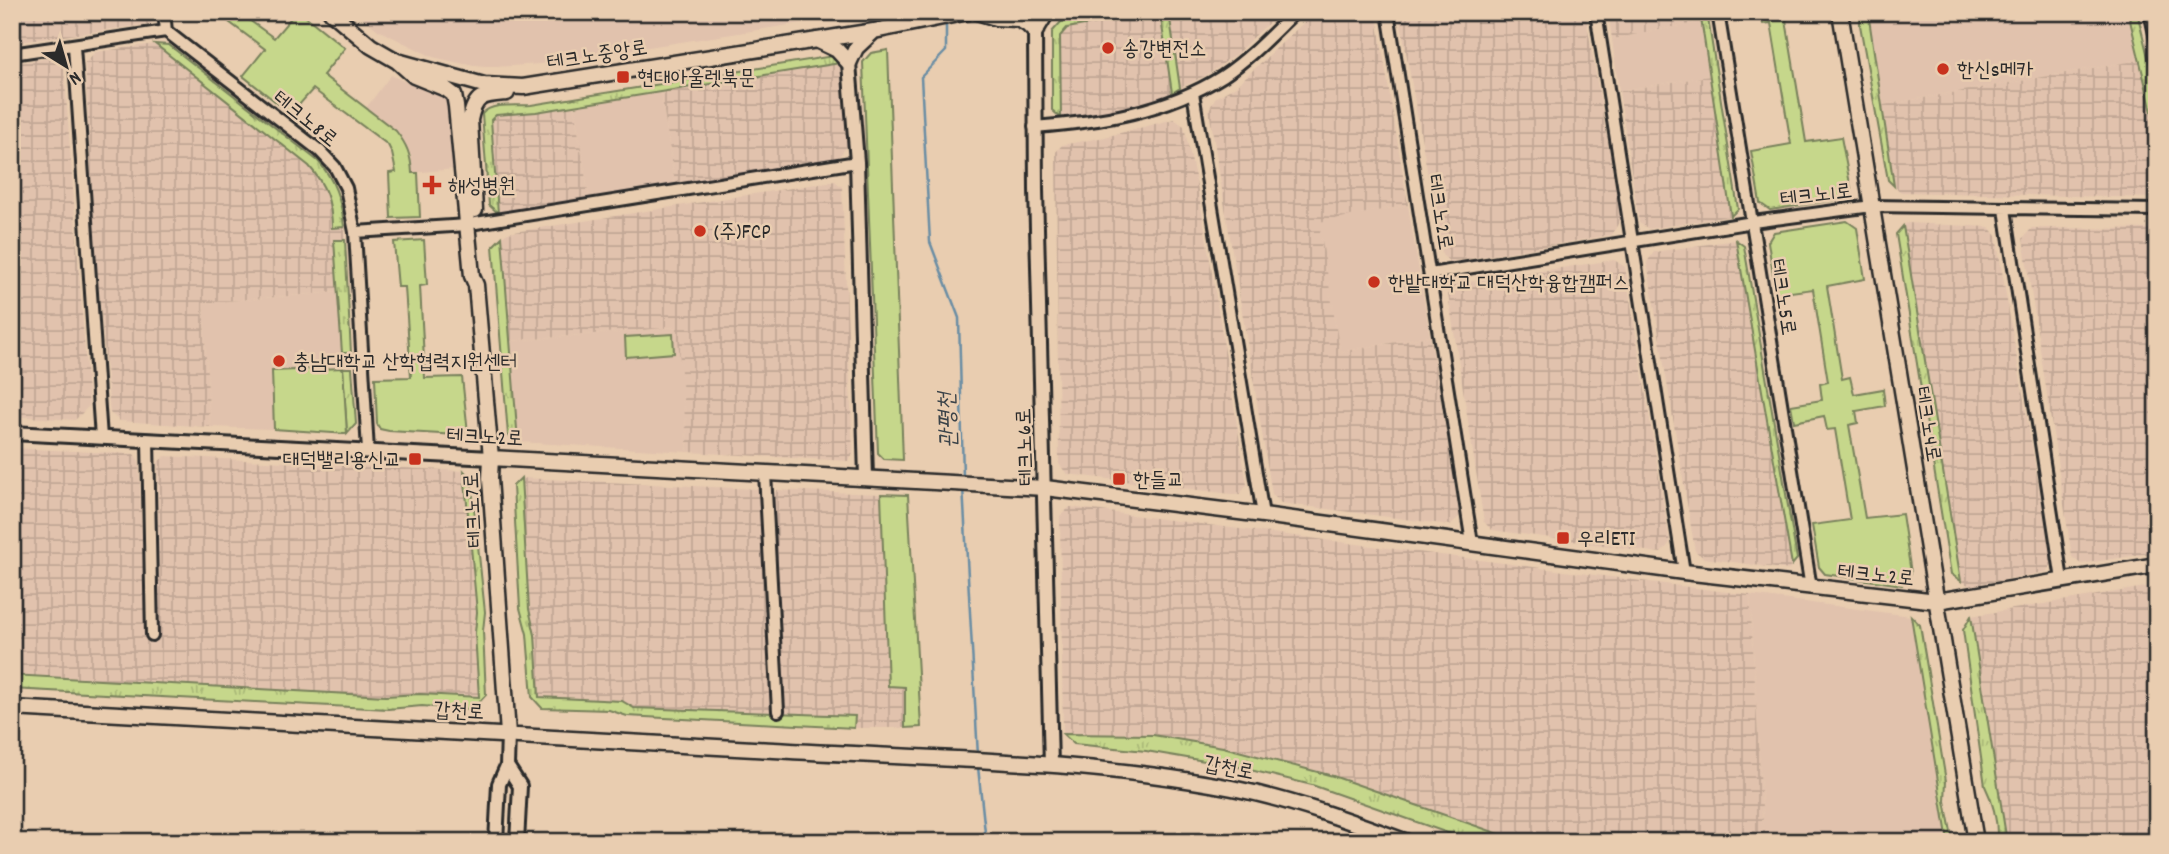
<svg xmlns="http://www.w3.org/2000/svg" width="2169" height="854" font-family="Dekko,'Poor Story',sans-serif">
	<style>
		.built { fill: #e1c2ad }
		.industrial { fill: url(#industrial-grid) }
		.grass { fill: url(#grass-tufts); stroke: #78815b; stroke-width: 2 }
		.park { fill: #c6d78b; stroke: #78815b; stroke-width: 2 }
		.lines { fill: none; stroke-linecap: round; stroke-linejoin: round }
		.stream { stroke: #6a8da4; stroke-width: 2.5 }
		.minor-casing { stroke: #2b2b2b; stroke-width: 16 }
		.tertiary-casing { stroke: #2b2b2b; stroke-width: 18 }
		.secondary-casing { stroke: #2b2b2b; stroke-width: 19 }
		.minor { stroke: #e9cdb0; stroke-width: 10 }
		.tertiary { stroke: #e9cdb0; stroke-width: 12 }
		.secondary { stroke: #e9cdb0; stroke-width: 14 }
		.poi-dot { fill: #c8321e; stroke: #e9cdb0; stroke-width: 2.5 }
		.labels { text-anchor: middle; stroke-width: 5; stroke-linejoin: round; paint-order: stroke }
		.poi-label { font-size: 21px; fill: #2b2b2b; stroke: #e9cdb0; text-anchor: start }
		.street-label { font-size: 21px; fill: #2b2b2b; stroke: #e9cdb0 }
		.water-label { font-size: 23px; font-style: italic; fill: #3b4349; stroke: #e9cdb0 }
	</style>
	<defs>
		<pattern id="industrial-grid" width="8" height="8" patternUnits="userSpaceOnUse" patternTransform="scale(1.75)"><rect width="8" height="8" fill="#e1c2ad"/><path d="M0 4h8M4 0v8" fill="none" stroke="#c1a795"/></pattern>
		<pattern id="grass-tufts" width="24" height="20" patternUnits="userSpaceOnUse" patternTransform="scale(1.75)"><rect width="24" height="20" fill="#c6d78b"/><path d="M3 7l-1-3M5 7V3M7 7l1-3M15 17l-1-3M17 17v-4M19 17l1-3" fill="none" stroke="#aab978"/></pattern>
	</defs>
	<rect width="100%" height="100%" fill="#e9cdb0"/>
	<filter id="ink" filterUnits="userSpaceOnUse"><feTurbulence type="fractalNoise" baseFrequency=".0143" numOctaves="2"/><feDisplacementMap in="SourceGraphic" scale="14" xChannelSelector="R" yChannelSelector="G"/><feConvolveMatrix kernelMatrix="1 2 1 2 8 2 1 2 1" color-interpolation-filters="sRGB"/></filter>
	<g filter="url(#ink)">
		<path class="built" d="M 356,12 L 855,12 L 808,22 L 540,64 L 496,67 L 464,64 L 433,57 L 378,30 Z
			M 1868,12 L 2128,12 L 2140,60 L 1883,105 Z
			M 1701,22 L 1709,76 L 1619,91 L 1612,39 Z
			M 391,75 L 410,84 L 440,92 L 446,97 L 449,103 L 454,169 L 412,173 L 411,156 L 405,142 L 396,131 L 366,108 Z
			M 661,92 L 675,184 L 589,198 L 574,106 Z
			M 1408,205 L 1430,336 L 1340,352 L 1318,221 Z
			M 338,292 L 342,353 L 351,353 L 352,368 L 272,371 L 274,429 L 210,427 L 203,303 Z
			M 678,327 L 688,452 L 518,442 L 510,341 Z
			M 1750,595 L 1911,616 L 1948,842 L 1764,842 Z"/>
		<path class="industrial" d="M 12,12 L 150,12 L 151,24 L 12,43 Z
			M 1125,12 L 1160,12 L 1172,93 L 1149,102 L 1110,111 L 1061,118 L 1060,36 L 1067,28 L 1102,22 Z
			M 1169,12 L 1279,12 L 1279,13 L 1235,55 L 1209,74 L 1180,88 Z
			M 1315,12 L 1376,12 L 1408,205 L 1319,222 L 1340,352 L 1430,336 L 1460,516 L 1450,525 L 1281,503 L 1272,494 L 1209,110 L 1215,98 L 1236,86 Z
			M 1399,12 L 1585,12 L 1621,218 L 1612,235 L 1450,262 L 1442,255 Z
			M 1608,12 L 1700,12 L 1701,22 L 1612,39 Z
			M 155,44 L 309,166 L 320,178 L 328,194 L 332,227 L 344,227 L 345,240 L 334,241 L 338,292 L 203,303 L 210,427 L 120,421 L 110,413 L 95,244 L 85,63 L 95,52 Z
			M 48,58 L 64,68 L 89,406 L 75,420 L 12,416 L 12,64 Z
			M 2140,60 L 2157,133 L 2157,198 L 1901,192 L 1894,186 L 1883,105 Z
			M 840,63 L 847,146 L 837,159 L 675,184 L 661,92 Z
			M 1709,76 L 1731,216 L 1649,229 L 1639,223 L 1619,91 Z
			M 574,106 L 589,198 L 498,213 L 491,119 L 496,115 Z
			M 1174,119 L 1184,126 L 1200,200 L 1247,485 L 1239,495 L 1067,474 L 1059,464 L 1056,152 L 1062,145 L 1105,137 Z
			M 835,181 L 842,187 L 853,454 L 848,461 L 688,452 L 677,327 L 510,341 L 502,237 L 508,233 Z
			M 1907,223 L 1989,227 L 1996,236 L 2052,564 L 2046,572 L 1970,586 L 1961,581 L 1903,226 Z
			M 2032,228 L 2157,229 L 2157,552 L 2081,564 L 2072,557 L 2023,238 Z
			M 1736,240 L 1792,565 L 1789,570 L 1704,558 L 1695,551 L 1647,262 L 1654,252 Z
			M 1614,260 L 1625,267 L 1670,543 L 1661,553 L 1492,530 L 1484,522 L 1448,294 L 1454,284 Z
			M 12,448 L 134,454 L 139,461 L 146,640 L 159,640 L 158,462 L 165,456 L 464,471 L 477,612 L 475,633 L 479,697 L 420,694 L 385,696 L 12,675 Z
			M 521,478 L 757,489 L 761,492 L 773,713 L 634,708 L 622,701 L 539,697 L 535,635 L 529,609 Z
			M 777,490 L 881,494 L 888,686 L 905,686 L 905,728 L 854,728 L 854,716 L 784,713 L 770,496 Z
			M 1070,507 L 1750,595 L 1764,842 L 1522,842 L 1333,776 L 1153,735 L 1063,734 L 1060,516 Z
			M 2157,585 L 2157,842 L 2007,842 L 1971,616 Z"/>
		<path class="grass" d="M 1103,12 L 1125,12 L 1102,22 L 1067,28 L 1060,36 L 1061,118 L 1052,110 L 1052,32 L 1061,22 Z
			M 1160,12 L 1169,12 L 1180,88 L 1172,93 Z
			M 1700,12 L 1707,12 L 1738,209 L 1731,216 Z
			M 1860,12 L 1868,12 L 1894,186 L 1888,180 L 1860,25 Z
			M 2128,12 L 2137,12 L 2157,94 L 2157,133 Z
			M 155,44 L 169,45 L 318,161 C 335,180 342,202 344,227 L 332,228 C 332,203 325,184 309,166 Z
			M 833,56 L 840,63 L 536,112 L 496,115 L 491,120 L 498,213 L 489,205 L 482,114 C 492,102 516,106 531,105 Z
			M 1903,226 L 1961,581 L 1951,574 L 1896,234 Z
			M 502,237 L 518,442 L 508,435 L 493,246 Z
			M 334,240 L 345,240 L 351,353 L 342,353 Z
			M 1736,240 L 1744,246 L 1797,559 L 1792,565 Z
			M 343,368 L 352,368 L 356,424 L 347,434 Z
			M 464,471 L 471,479 L 485,612 L 483,631 L 486,695 L 472,710 L 422,706 L 388,709 L 12,689 L 12,675 L 385,696 L 420,694 L 479,697 L 475,633 L 477,612 Z
			M 521,478 L 529,609 L 535,635 L 539,697 L 622,701 L 634,708 L 855,716 L 854,728 L 627,716 L 609,710 L 542,708 L 532,697 L 527,634 L 520,608 L 513,486 Z
			M 1911,616 L 1920,625 L 1946,781 L 1945,801 L 1953,842 L 1948,842 Z
			M 1971,616 L 2007,842 L 1997,842 C 1998,822 1994,804 1985,786 L 1963,630 Z
			M 1063,734 L 1153,735 L 1223,747 L 1333,776 L 1522,842 L 1473,842 L 1312,785 L 1234,766 L 1146,751 L 1074,744 Z"/>
		<path class="park" d="M 221,12 L 238,12 L 274,38 L 296,12 L 300,12 L 345,48 L 323,75 L 396,131 C 407,145 411,155 412,173 L 418,173 L 420,217 L 391,218 L 389,173 L 396,172 L 392,153 L 388,145 L 313,89 L 291,114 L 243,76 L 265,49 L 229,22 Z
			M 1761,12 L 1793,12 L 1794,17 L 1786,20 L 1806,142 L 1841,137 L 1851,189 L 1846,198 L 1770,210 L 1760,203 L 1751,151 L 1791,144 L 1771,23 L 1763,24 Z
			M 888,50 L 903,460 L 884,459 L 878,453 L 863,62 L 871,53 Z
			M 1847,221 L 1857,228 L 1865,279 L 1827,286 L 1842,379 L 1850,377 L 1854,394 L 1883,389 L 1885,406 L 1856,411 L 1858,423 L 1849,425 L 1865,518 L 1902,514 L 1911,573 L 1902,585 L 1825,574 L 1819,567 L 1812,525 L 1850,520 L 1835,429 L 1827,430 L 1824,416 L 1794,422 L 1791,405 L 1822,400 L 1820,384 L 1828,382 L 1813,289 L 1776,294 L 1768,242 L 1774,232 Z
			M 424,240 L 427,285 L 420,286 L 425,378 L 462,377 L 468,433 L 458,435 L 389,431 L 380,429 L 377,424 L 375,378 L 411,377 L 405,287 L 398,287 L 394,242 Z
			M 673,334 L 674,353 L 626,357 L 625,337 Z
			M 343,368 L 347,434 L 274,429 L 272,371 Z
			M 881,494 L 908,495 L 921,727 L 905,728 L 905,687 L 888,686 Z"/>
		<g class="lines">
			<path class="stream" d="M 946,23 L 946,51 L 921,77 L 930,242 L 959,318 L 963,477
				M 963,487 L 978,756
				M 978,767 L 986,842"/>
			<defs>
				<path id="minor" d="M 164,12 L 166,31
					M 1388,12 L 1472,543
					M 1596,12 L 1684,572
					M 1718,12 L 1811,588
					M 2150,12 L 2157,43
					M 74,46 L 101,438
					M 12,54 L 166,31 L 320,151 L 335,167 L 346,188 L 355,232 L 368,451
					M 1193,93 L 1263,515
					M 1034,127 C 1101,122 1166,112 1223,76 C 1250,58 1272,34 1295,12
					M 2005,209 L 2062,580
					M 476,223 L 857,162
					M 355,232 L 468,225
					M 1430,274 L 1753,222 L 1872,206 L 2157,210
					M 148,440 L 152,635
					M 765,473 L 778,711"/>
				<path id="tertiary" d="M 1035,32 L 1036,190 L 1051,765
					M 849,63 L 857,162 L 866,478
					M 12,433 L 491,458
					M 507,766 L 520,786 L 517,842
					M 496,842 L 499,784 L 507,766 L 508,734"/>
				<path id="secondary" d="M 331,12 L 371,46 L 397,61 L 484,85 L 523,87 L 874,31 L 968,12
					M 977,12 L 996,18 L 1017,19 L 1027,24 L 1035,32 L 1047,12
					M 1840,12 L 1976,842
					M 816,40 L 837,50 L 849,63 L 856,48 L 873,32
					M 397,61 L 414,76 L 446,89 L 454,95 L 456,106 L 472,276 L 476,285 L 491,458 L 490,478 L 508,734
					M 475,210 L 470,120 C 475,94 484,95 507,93
					M 491,458 L 1045,488 L 1263,515 L 1684,572 L 1937,601 L 2157,565
					M 12,708 C 266,721 520,734 774,750 C 926,759 1081,759 1232,788 C 1292,800 1350,821 1407,842"/>
			</defs>
			<use href="#minor" class="minor-casing"/>
			<use href="#tertiary" class="tertiary-casing"/>
			<use href="#secondary" class="secondary-casing"/>
			<use href="#minor" class="minor"/>
			<use href="#tertiary" class="tertiary"/>
			<use href="#secondary" class="secondary"/>
		</g>
	</g>
	<g class="poi-dot">
		<circle cx="1108" cy="48" r="7"/>
		<circle cx="1943" cy="69" r="7"/>
		<rect x="616" y="70" width="14" height="14" rx="3.5"/>
		<path d="M428.5 174.5h7v7h7v7h-7v7h-7v-7h-7v-7h7z"/>
		<circle cx="700" cy="231" r="7"/>
		<circle cx="1374" cy="282" r="7"/>
		<circle cx="279" cy="361" r="7"/>
		<rect x="408" y="452" width="14" height="14" rx="3.5"/>
		<rect x="1112" y="472" width="14" height="14" rx="3.5"/>
		<rect x="1556" y="531" width="14" height="14" rx="3.5"/>
	</g>
	<g class="labels">
		<g class="poi-label">
			<text x="1122" y="55">송강변전소</text>
			<text x="1957" y="76">한신s메카</text>
			<text x="637" y="84">현대아울렛북문</text>
			<text x="448" y="192">해성병원</text>
			<text x="714" y="238">(주)FCP</text>
			<text x="1388" y="289">한밭대학교 대덕산학융합캠퍼스</text>
			<text x="293" y="368">충남대학교 산학협력지원센터</text>
			<text x="401" y="466" text-anchor="end">대덕밸리용신교</text>
			<text x="1133" y="486">한들교</text>
			<text x="1577" y="545">우리ETI</text>
		</g>
		<g class="street-label">
			<text transform="translate(597 54) rotate(-9)" y="7">테크노중앙로</text>
			<text transform="translate(306 118) rotate(39)" y="7">테크노8로</text>
			<text transform="translate(1816 194) rotate(-7)" y="7">테크노1로</text>
			<text transform="translate(1441 212) rotate(81)" y="7">테크노2로</text>
			<text transform="translate(1784 297) rotate(81)" y="7">테크노5로</text>
			<text transform="translate(1929 424) rotate(81)" y="7">테크노4로</text>
			<text transform="translate(485 436) rotate(3)" y="7">테크노2로</text>
			<text transform="translate(1024 447) rotate(-92)" y="7">테크노6로</text>
			<text transform="translate(472 510) rotate(-93)" y="7">테크노7로</text>
			<text transform="translate(1876 574) rotate(6)" y="7">테크노2로</text>
			<text transform="translate(459 710) rotate(3)" y="7">갑천로</text>
			<text transform="translate(1229 767) rotate(11)" y="7">갑천로</text>
		</g>
		<g class="water-label">
			<text transform="translate(946 420) rotate(-92)" y="8">관평천</text>
		</g>
	</g>
	<rect width="2169" height="854" fill="none" stroke="#e9cdb0" stroke-width="42"/>
	<rect x="21" y="21" width="2127" height="812" fill="none" stroke="#2b2b2b" stroke-width="2.5" filter="url(#ink)"/>
	<g transform="translate(66 66) rotate(143)" stroke="#e9cdb0" stroke-width="5" paint-order="stroke">
	<path d="M0-5L12 26L0 18L-12 26Z" fill="#2b2b2b"/>
	<text y="-10" font-size="19" font-weight="bold" text-anchor="middle" fill="#2b2b2b">N</text>
	</g>
</svg>
